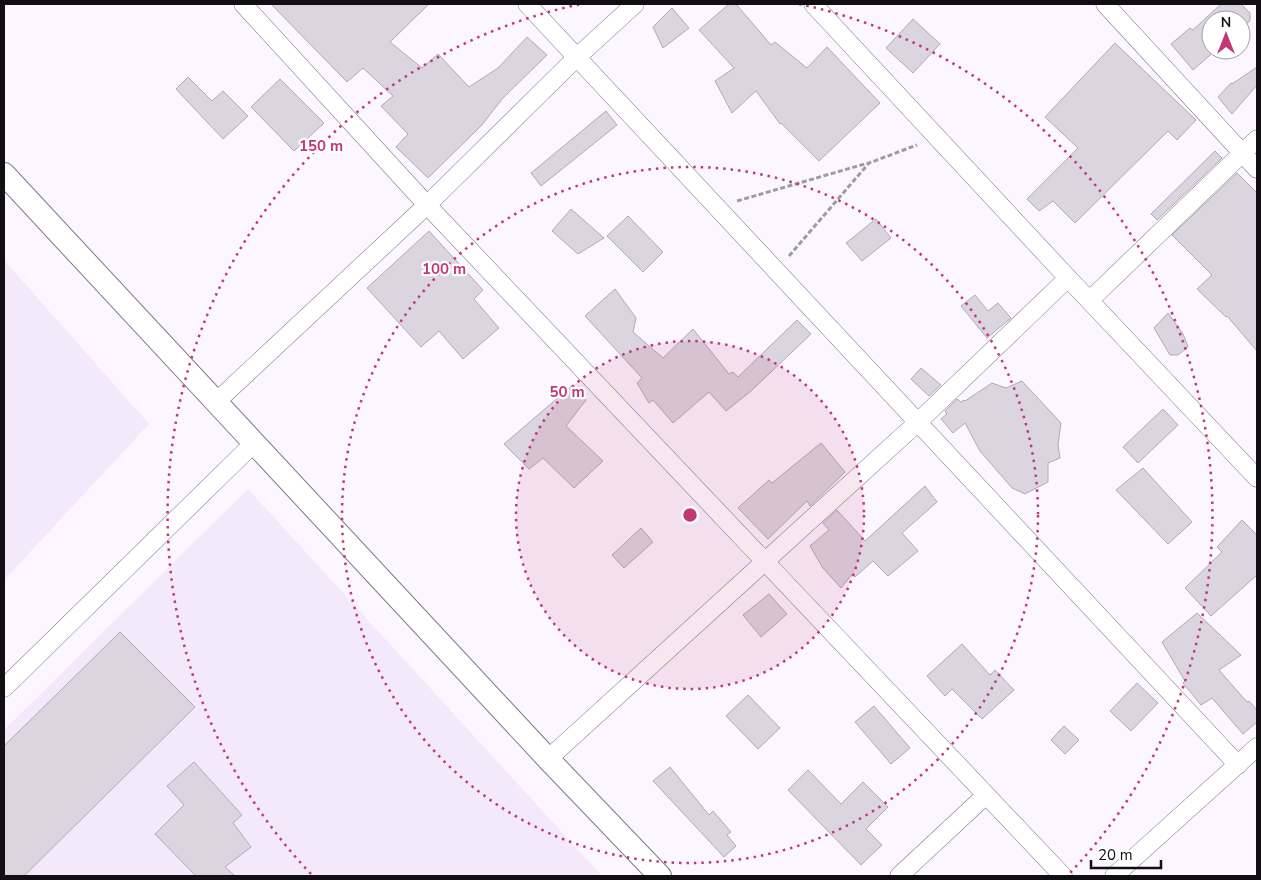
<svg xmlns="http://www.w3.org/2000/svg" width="1261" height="880" font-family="'Nunito Sans',sans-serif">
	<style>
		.built { fill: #f3e9fb }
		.building { fill: #dbd5df; stroke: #afaab3 }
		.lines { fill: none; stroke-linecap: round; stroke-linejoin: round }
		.minor-casing { stroke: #7e7982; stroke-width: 19 }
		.tertiary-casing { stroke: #7e7982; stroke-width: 24 }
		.path { stroke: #9f9ba2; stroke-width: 3; stroke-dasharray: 5 2.5; stroke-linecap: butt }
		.minor { stroke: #fff; stroke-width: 18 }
		.tertiary { stroke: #fff; stroke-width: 22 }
		.ring { fill: none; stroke: #c13874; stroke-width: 2.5; stroke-dasharray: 2.5 5 }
		.centre { fill: #c13874; stroke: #fff; stroke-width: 2.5 }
		.ring-label { font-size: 15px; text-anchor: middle; font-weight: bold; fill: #c13874; stroke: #fff; stroke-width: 4.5; stroke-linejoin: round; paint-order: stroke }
	</style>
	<rect width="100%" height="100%" fill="#fbf6ff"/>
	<path class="built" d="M 4,260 L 149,424 L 4,580 Z
		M 248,489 L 602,876 L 4,876 L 4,730 Z"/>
	<path class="building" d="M 271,4 L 429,4 L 390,42 L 422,68 L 438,54 L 469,87 L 498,68 L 527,37 L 547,55 L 503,98 L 481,126 L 428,178 L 396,147 L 408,134 L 381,106 L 393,96 L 363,68 L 347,82 Z
		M 729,4 L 736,4 L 771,45 L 775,42 L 807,68 L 827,47 L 880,103 L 819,161 L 781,123 L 780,124 L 756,91 L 732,113 L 715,81 L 734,68 L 699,30 Z
		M 1221,4 L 1241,4 L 1250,13 L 1250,21 L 1241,28 L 1241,20 L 1211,20 L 1211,50 L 1216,50 L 1193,70 L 1171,44 L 1190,28 L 1193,30 Z
		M 672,8 L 689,28 L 663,48 L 653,27 Z
		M 913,19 L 940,44 L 913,73 L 886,48 Z
		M 1115,43 L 1196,120 L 1177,140 L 1168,131 L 1075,223 L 1053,201 L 1039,211 L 1027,199 L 1078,148 L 1045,117 Z
		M 1257,67 L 1257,85 L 1232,114 L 1218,97 L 1231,83 L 1232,84 Z
		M 188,77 L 212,101 L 223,91 L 248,116 L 223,139 L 176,89 Z
		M 280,79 L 324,123 L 294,151 L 251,107 Z
		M 606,111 L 617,125 L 541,186 L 531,173 Z
		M 1215,151 L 1222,158 L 1157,220 L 1151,214 Z
		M 1237,173 L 1257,193 L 1257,351 L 1227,316 L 1226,317 L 1197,289 L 1212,275 L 1172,235 Z
		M 571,209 L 604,238 L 578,254 L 552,231 Z
		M 628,216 L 663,252 L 643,272 L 607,236 Z
		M 876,219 L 891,238 L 862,261 L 846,243 Z
		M 429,231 L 483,290 L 474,299 L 499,328 L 463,359 L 439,331 L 421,347 L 367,288 Z
		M 615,289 L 636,318 L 633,332 L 663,358 L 693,329 L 729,374 L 733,372 L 738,377 L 797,320 L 811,334 L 751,391 L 726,411 L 709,392 L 673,423 L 653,400 L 649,403 L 637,383 L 642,378 L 585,316 Z
		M 975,295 L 988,311 L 998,303 L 1011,318 L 987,338 L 961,306 Z
		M 1168,313 L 1183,334 L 1188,347 L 1178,355 L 1170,355 L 1154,328 Z
		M 921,368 L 941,385 L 929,396 L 911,379 Z
		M 1022,381 L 1061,423 L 1058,445 L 1060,458 L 1048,463 L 1048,482 L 1025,494 L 1012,488 L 980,451 L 965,423 L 953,433 L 941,419 L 947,414 L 945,411 L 957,399 L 961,402 L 964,400 L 965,401 L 992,383 L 1006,388 Z
		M 573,385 L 586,400 L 566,426 L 603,461 L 574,488 L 543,458 L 529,469 L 504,444 Z
		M 1163,409 L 1178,425 L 1138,463 L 1123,447 Z
		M 821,443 L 845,472 L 810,506 L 807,501 L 768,539 L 738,508 L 769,480 L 772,483 Z
		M 1143,468 L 1192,522 L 1168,544 L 1116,490 Z
		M 925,486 L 937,502 L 902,533 L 918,551 L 888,576 L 873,561 L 855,577 L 853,573 L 841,588 L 823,568 L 810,546 L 829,530 L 823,523 L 837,510 L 865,541 Z
		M 1242,520 L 1257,535 L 1257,575 L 1211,616 L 1185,588 L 1222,552 L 1217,547 Z
		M 641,528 L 653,542 L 624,568 L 612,555 Z
		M 769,594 L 787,614 L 761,637 L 743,615 Z
		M 1197,613 L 1241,655 L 1219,670 L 1247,702 L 1249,701 L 1257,710 L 1257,722 L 1243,734 L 1212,698 L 1201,705 L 1183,683 L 1185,681 L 1162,642 Z
		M 120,632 L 195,707 L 24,876 L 4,876 L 4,746 Z
		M 962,644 L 990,675 L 995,670 L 1014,690 L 982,719 L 952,689 L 945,696 L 927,676 Z
		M 1137,683 L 1158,703 L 1131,731 L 1110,711 Z
		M 748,695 L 780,728 L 758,749 L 726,716 Z
		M 874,706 L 910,748 L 891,764 L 855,722 Z
		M 1064,726 L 1079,740 L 1065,754 L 1051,740 Z
		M 194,762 L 242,815 L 233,823 L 251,847 L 225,867 L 235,876 L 196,876 L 155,834 L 184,805 L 167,786 Z
		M 670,767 L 709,815 L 713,811 L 731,832 L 727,835 L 736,846 L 724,857 L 653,781 Z
		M 808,770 L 841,804 L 863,782 L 888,807 L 866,829 L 882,845 L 861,865 L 788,790 Z"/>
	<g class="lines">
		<defs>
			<path id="minor" d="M 243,4 L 427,205 L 1063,876
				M 527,4 L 1238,765
				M 813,4 L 1068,278 L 1257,478
				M 1105,4 L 1257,169
				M 1090,300 L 1257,139
				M 216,402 L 427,205 L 576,58 L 635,4
				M 4,688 L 254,443
				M 548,759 L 917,423 L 1068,278
				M 899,876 L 986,795
				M 1114,876 L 1257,747"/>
			<path id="tertiary" d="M 4,174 L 548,759 L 660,876"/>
		</defs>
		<use href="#minor" class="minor-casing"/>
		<use href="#tertiary" class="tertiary-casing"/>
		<path class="path" d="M 737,201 L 868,163
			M 789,256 L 869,163 L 917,145"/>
		<use href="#minor" class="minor"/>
		<use href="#tertiary" class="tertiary"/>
	</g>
	<circle cx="690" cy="515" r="174" fill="#c13874" fill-opacity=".12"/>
	<g class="ring">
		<circle cx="690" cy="515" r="174"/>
		<circle cx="690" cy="515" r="348"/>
		<path d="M311 874A522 522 0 0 1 581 4M799 4A522 522 0 0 1 1069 874"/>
	</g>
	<circle cx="690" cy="515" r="8" class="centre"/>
	<g class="ring-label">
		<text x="321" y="151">150 m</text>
		<text x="444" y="274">100 m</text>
		<text x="567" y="397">50 m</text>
	</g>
	<rect width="1261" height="880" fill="none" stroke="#110f13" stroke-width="10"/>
	<g transform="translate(1226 35)"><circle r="24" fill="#ffffff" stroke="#a09fa1"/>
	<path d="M0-4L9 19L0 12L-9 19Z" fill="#c13874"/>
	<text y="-8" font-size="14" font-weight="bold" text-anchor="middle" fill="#110f13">N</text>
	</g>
	<path d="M1091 860v8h70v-8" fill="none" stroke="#110f13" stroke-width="2.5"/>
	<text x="1098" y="860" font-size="15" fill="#110f13" stroke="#ffffff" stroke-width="4" paint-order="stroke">20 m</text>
</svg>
